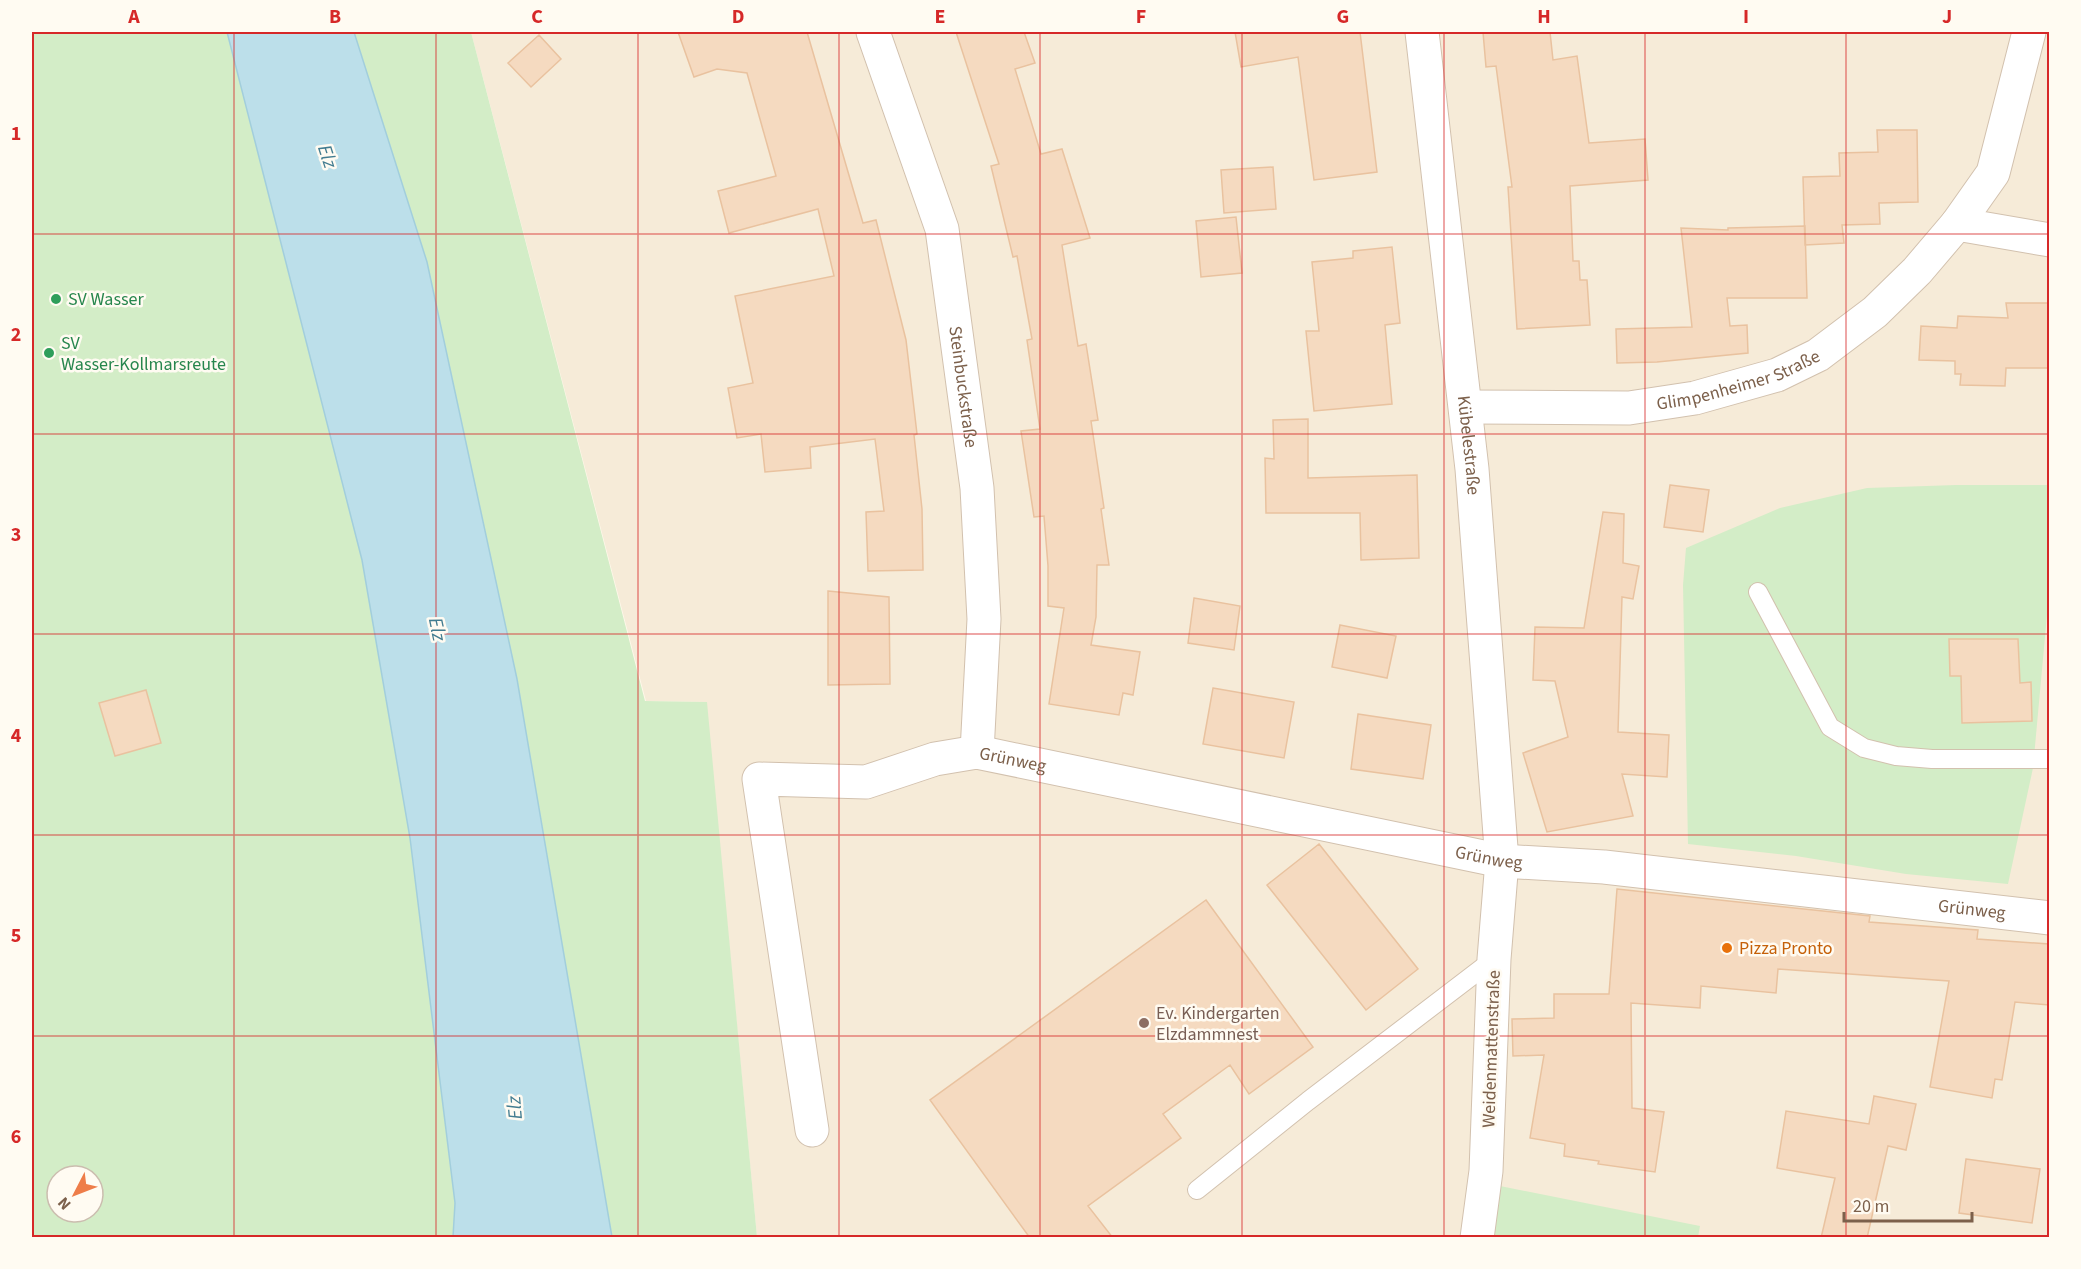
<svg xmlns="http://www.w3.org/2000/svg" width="2081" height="1269" font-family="'Source Sans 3',sans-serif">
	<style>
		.residential { fill: #f6ebd8 }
		.green { fill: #d3edc7; fill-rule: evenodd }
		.water { fill: #bcdfea; stroke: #a2cedc; stroke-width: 1.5 }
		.building { fill: #f5dac0; stroke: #e9c29f; stroke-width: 1.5 }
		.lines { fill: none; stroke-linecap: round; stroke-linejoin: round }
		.service-casing { stroke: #d2c1ae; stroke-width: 20 }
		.minor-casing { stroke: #d2c1ae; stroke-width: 35 }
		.service { stroke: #fff; stroke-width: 18 }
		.minor { stroke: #fff; stroke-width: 33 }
		.grid { fill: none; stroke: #d62828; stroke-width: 1.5; stroke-opacity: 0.55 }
		.leisure-dot { fill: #2e9e5b; stroke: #fffbf2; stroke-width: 2 }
		.food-dot { fill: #e8710a; stroke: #fffbf2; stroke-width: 2 }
		.education-dot { fill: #8d6e63; stroke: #fffbf2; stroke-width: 2 }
		.labels { text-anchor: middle; stroke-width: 5; stroke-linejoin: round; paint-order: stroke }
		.leisure-label { font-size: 18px; fill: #27864d; stroke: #fffbf2; text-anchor: start }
		.street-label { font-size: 18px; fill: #7c604b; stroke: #fffbf2 }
		.food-label { font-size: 18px; fill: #c56008; stroke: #fffbf2; text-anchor: start }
		.education-label { font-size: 18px; fill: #785e54; stroke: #fffbf2; text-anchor: start }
		.water-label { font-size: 20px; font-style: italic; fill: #427c90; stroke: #fffbf2 }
		.neatline { fill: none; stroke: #d62828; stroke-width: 2 }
		.grid-label { font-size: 20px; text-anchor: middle; font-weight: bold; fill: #d62828 }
	</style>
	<rect width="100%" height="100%" fill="#fef8ea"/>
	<path class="residential" d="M 471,32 L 2049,32 L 2049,1237 L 757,1237 L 706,702 L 646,701 Z"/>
	<path class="green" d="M 32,32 L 227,32 L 362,560 L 410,838 L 455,1203 L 453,1237 L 32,1237 ZM 57,1176 L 93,1176 L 93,1212 L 57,1212 Z
		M 354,32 L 471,32 L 645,701 L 707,702 L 757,1237 L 612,1237 L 517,679 Z
		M 1956,485 L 2049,485 L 2049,593 L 2033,768 L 2008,884 L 1906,874 L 1796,856 L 1688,844 L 1683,585 L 1686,548 L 1780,508 L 1867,488 Z
		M 1490,1184 L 1700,1226 L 1698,1237 L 1484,1238 Z"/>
	<path class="water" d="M 227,32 L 354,32 L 427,262 L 517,679 L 612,1237 L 453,1237 L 455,1203 L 410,838 L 362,560 Z"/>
	<path class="building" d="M 678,32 L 807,32 L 863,223 L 876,220 L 906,340 L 917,434 L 914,435 L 922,509 L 923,570 L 868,571 L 866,512 L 884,511 L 875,439 L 810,447 L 811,468 L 765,472 L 761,434 L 737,438 L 728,388 L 753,383 L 735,296 L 834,276 L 818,209 L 729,233 L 718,191 L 776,176 L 747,73 L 717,69 L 694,77 Z
		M 956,32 L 1024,32 L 1035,63 L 1015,69 L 1041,154 L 1062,149 L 1090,238 L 1062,245 L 1078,346 L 1086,344 L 1098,420 L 1091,421 L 1104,508 L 1101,509 L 1109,565 L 1097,565 L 1096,617 L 1091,645 L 1140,652 L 1133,695 L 1123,693 L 1119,715 L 1049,704 L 1064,608 L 1048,606 L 1048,566 L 1044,516 L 1034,517 L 1021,431 L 1040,429 L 1027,340 L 1032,339 L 1017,256 L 1013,257 L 991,166 L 999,164 Z
		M 1235,32 L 1360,32 L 1377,172 L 1314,180 L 1298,57 L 1241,67 Z
		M 1483,32 L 1550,32 L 1553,60 L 1577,56 L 1589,143 L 1645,139 L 1648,180 L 1570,186 L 1573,261 L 1579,261 L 1580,280 L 1587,280 L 1590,325 L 1517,329 L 1508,187 L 1512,187 L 1496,66 L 1486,67 Z
		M 539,35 L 561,59 L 531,87 L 508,63 Z
		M 1877,130 L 1917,130 L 1918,202 L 1879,203 L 1880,224 L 1842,225 L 1844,243 L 1805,245 L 1803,177 L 1840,176 L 1839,153 L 1878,152 Z
		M 1273,167 L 1276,209 L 1224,213 L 1221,170 Z
		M 1236,217 L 1242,273 L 1201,277 L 1196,221 Z
		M 1805,226 L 1807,298 L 1727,298 L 1730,326 L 1747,325 L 1748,353 L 1657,362 L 1617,363 L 1616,329 L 1692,327 L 1681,228 L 1728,230 L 1728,228 Z
		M 1392,247 L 1400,323 L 1385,325 L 1392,404 L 1314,411 L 1306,331 L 1319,331 L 1312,262 L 1353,258 L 1353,251 Z
		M 2006,303 L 2049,303 L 2049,368 L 2006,368 L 2005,386 L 1960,385 L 1961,374 L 1955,374 L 1955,361 L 1919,360 L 1921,326 L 1957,328 L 1958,316 L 2008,318 Z
		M 1308,419 L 1308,478 L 1417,475 L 1419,558 L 1361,560 L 1360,513 L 1266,513 L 1265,458 L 1274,459 L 1273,420 Z
		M 1670,485 L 1709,490 L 1703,532 L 1664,527 Z
		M 1603,512 L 1624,514 L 1623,563 L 1639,566 L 1633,599 L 1622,597 L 1618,732 L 1669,735 L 1667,777 L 1622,774 L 1633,816 L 1547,832 L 1523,753 L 1568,737 L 1555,681 L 1533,680 L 1535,627 L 1584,628 Z
		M 828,591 L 889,597 L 890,684 L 828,685 Z
		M 1194,598 L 1240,606 L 1234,650 L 1188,643 Z
		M 1340,625 L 1396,636 L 1387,678 L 1332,667 Z
		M 1949,639 L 2018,639 L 2020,683 L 2031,682 L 2032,721 L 1962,723 L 1961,676 L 1950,676 Z
		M 1213,688 L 1294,702 L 1284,758 L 1203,744 Z
		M 146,690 L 161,743 L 115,756 L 99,703 Z
		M 1358,714 L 1431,725 L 1423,779 L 1351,769 Z
		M 1319,844 L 1418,969 L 1366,1010 L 1267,885 Z
		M 1617,889 L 1870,916 L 1869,922 L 1978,930 L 1977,939 L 2049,944 L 2049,1005 L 2015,1002 L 2002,1080 L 1995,1079 L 1992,1098 L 1930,1087 L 1949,981 L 1778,969 L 1776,993 L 1701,986 L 1700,1008 L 1631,1003 L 1632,1108 L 1664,1112 L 1655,1172 L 1598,1164 L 1599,1161 L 1564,1156 L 1565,1144 L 1530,1138 L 1544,1055 L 1513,1056 L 1512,1019 L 1554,1018 L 1554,994 L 1609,994 Z
		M 1206,900 L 1313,1047 L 1249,1094 L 1230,1065 L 1163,1114 L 1181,1138 L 1088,1206 L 1113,1238 L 1030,1238 L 930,1100 Z
		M 1874,1096 L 1916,1104 L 1906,1150 L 1888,1146 L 1867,1238 L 1821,1238 L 1835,1178 L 1777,1168 L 1786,1111 L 1869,1124 Z
		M 1966,1159 L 2040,1169 L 2032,1223 L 1959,1213 Z"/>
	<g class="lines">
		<defs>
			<path id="service" d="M 1758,592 L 1830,727 L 1864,748 L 1896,756 L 1932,759 L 2050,759
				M 1197,1190 L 1308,1101 L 1494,959"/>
			<g id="minor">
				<path id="s1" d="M 873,32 L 942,229 L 977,488 L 984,619 L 977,752"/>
				<path id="s2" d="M 1422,32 L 1472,469 L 1502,861 L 1494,959 L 1486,1171 L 1477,1238"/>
				<path d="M 1957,224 L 2050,240"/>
				<path id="s3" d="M 1466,407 L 1629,408 L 1695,398 L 1777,375 L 1818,355 L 1875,312 L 1917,271 L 1957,224 L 1993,173 L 2029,32"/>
				<path id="s4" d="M 812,1130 L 759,779 L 866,782 L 935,759 L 977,752 L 1502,861 L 1604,867 L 2050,918"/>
			</g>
		</defs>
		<use href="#service" class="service-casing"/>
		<use href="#minor" class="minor-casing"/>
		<use href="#service" class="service"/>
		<use href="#minor" class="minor"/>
	</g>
	<path class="grid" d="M 234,32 L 234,1238M 436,32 L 436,1238M 638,32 L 638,1238M 839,32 L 839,1238M 1040,32 L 1040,1238M 1242,32 L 1242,1238M 1444,32 L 1444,1238M 1645,32 L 1645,1238M 1846,32 L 1846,1238M 32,234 L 2050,234M 32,434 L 2050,434M 32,634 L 2050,634M 32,835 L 2050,835M 32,1036 L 2050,1036"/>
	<g class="leisure-dot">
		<circle cx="56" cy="299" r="6"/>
		<circle cx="49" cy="353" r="6"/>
	</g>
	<circle class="food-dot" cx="1727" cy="948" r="6"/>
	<circle class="education-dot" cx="1144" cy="1023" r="6"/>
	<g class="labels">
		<g class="leisure-label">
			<text x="68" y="305">SV Wasser</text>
			<text x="61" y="349">SV<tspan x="61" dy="21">Wasser-Kollmarsreute</tspan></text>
		</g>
		<g class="street-label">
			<text dy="6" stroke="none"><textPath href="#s3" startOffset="276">Glimpenheimer Straße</textPath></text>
			<text dy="6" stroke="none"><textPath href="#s1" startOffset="368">Steinbuckstraße</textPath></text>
			<text dy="6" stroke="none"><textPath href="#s2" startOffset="416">Kübelestraße</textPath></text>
			<text dy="6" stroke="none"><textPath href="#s4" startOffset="614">Grünweg</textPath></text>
			<text dy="6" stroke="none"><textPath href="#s4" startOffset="1100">Grünweg</textPath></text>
			<text dy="6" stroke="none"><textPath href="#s4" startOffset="1586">Grünweg</textPath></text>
			<text transform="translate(1491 1049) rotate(-88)" y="6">Weidenmattenstraße</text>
		</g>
		<g class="food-label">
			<text x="1739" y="954">Pizza Pronto</text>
		</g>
		<g class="education-label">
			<text x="1156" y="1019">Ev. Kindergarten<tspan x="1156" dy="21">Elzdammnest</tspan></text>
		</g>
		<g class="water-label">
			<text transform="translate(328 156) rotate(72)" y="7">Elz</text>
			<text transform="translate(438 629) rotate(78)" y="7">Elz</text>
			<text transform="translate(514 1108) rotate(-95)" y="7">Elz</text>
		</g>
	</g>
	<rect width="2081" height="1269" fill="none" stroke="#fffbf2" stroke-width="66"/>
	<g transform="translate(75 1194) rotate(228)"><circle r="28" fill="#fffbf2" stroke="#cbbdaf" stroke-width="1.5"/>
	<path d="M0-4.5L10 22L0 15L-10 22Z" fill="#ee7d49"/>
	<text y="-9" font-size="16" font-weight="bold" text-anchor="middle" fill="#7c604b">N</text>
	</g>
	<path d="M1844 1212v9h128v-9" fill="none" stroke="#7c604b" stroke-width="3"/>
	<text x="1853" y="1212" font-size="18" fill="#7c604b" stroke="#fffbf2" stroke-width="4.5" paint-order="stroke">20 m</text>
	<rect x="33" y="33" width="2015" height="1203" class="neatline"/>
	<g class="grid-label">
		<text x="134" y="23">A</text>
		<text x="335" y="23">B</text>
		<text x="537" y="23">C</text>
		<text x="738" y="23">D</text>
		<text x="940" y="23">E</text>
		<text x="1141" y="23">F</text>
		<text x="1343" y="23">G</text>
		<text x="1544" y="23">H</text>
		<text x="1746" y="23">I</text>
		<text x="1947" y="23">J</text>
		<text x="16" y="140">1</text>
		<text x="16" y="341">2</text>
		<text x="16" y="541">3</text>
		<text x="16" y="742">4</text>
		<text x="16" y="942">5</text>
		<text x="16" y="1143">6</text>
	</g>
</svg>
